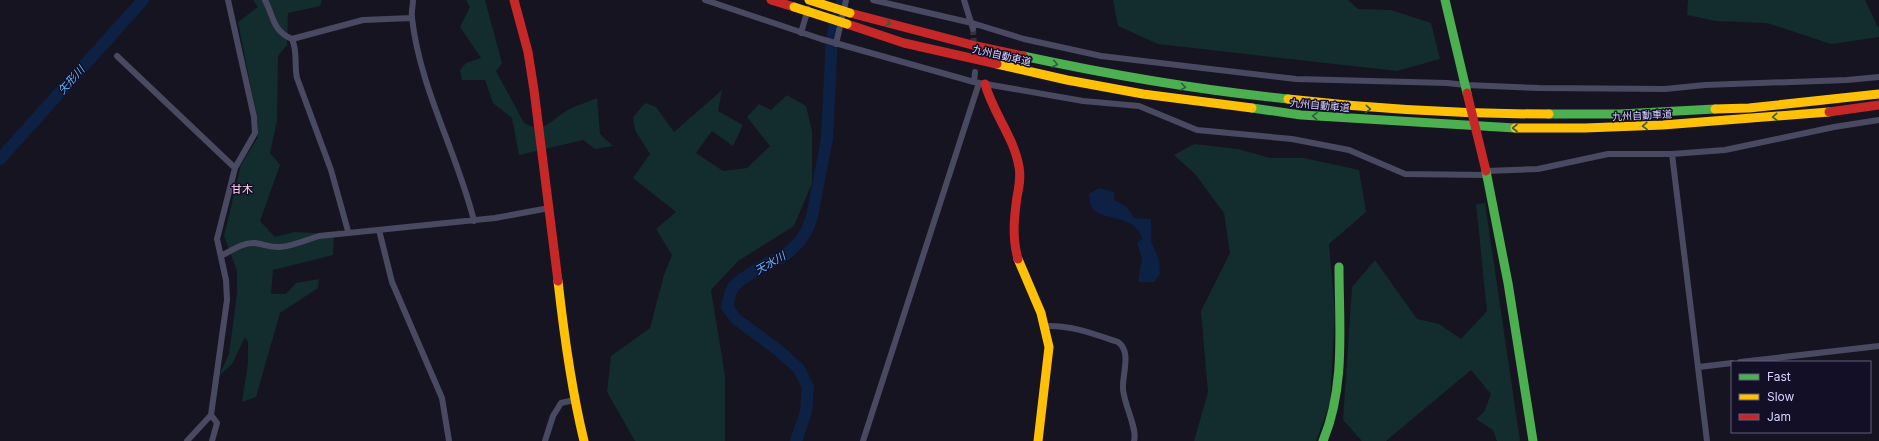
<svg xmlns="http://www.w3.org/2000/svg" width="1879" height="441" font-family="Inter,'Noto Sans JP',sans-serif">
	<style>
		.green { fill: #132c2d }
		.water { fill: #0d2144 }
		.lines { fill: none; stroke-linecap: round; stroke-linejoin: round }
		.river { stroke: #0d2144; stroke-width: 12 }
		.street-tunnel { stroke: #333142; stroke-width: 6; stroke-dasharray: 6 3; stroke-linecap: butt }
		.street { stroke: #4a4962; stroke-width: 6 }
		.fast { stroke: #4caf50; stroke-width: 9 }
		.slow { stroke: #ffc107; stroke-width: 9 }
		.jam { stroke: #c62828; stroke-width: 9 }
		.slow-bridge { stroke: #ffc107; stroke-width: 9 }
		.jam-bridge { stroke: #c62828; stroke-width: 9 }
		.oneway { stroke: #305f3b }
		.labels { text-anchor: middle; stroke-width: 3; stroke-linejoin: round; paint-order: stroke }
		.street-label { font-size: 10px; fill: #d9d4ff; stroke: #130f26 }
		.water-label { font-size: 11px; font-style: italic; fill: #62b6ff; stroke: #130f26 }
		.neighbourhood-label { font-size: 11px; fill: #ffd6f0; stroke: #130f26 }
	</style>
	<rect width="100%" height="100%" fill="#161421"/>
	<path class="green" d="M 253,0 L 322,0 L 320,6 L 288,13 L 287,45 L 278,56 L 277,121 L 270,153 L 280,165 L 260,221 L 275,237 L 294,232 L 334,234 L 333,255 L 273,270 L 271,294 L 286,294 L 296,283 L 319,279 L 318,288 L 280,313 L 256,397 L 242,402 L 248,363 L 248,342 L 245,337 L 232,364 L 219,376 L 229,354 L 237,294 L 237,271 L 224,236 L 241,165 L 258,137 L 258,123 L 238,22 L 258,7 Z
		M 466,0 L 485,0 L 502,63 L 496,71 L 524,123 C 545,135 551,119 568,110 C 577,105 588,102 597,98 L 600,134 L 613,146 L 595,149 L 583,140 L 519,155 L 512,118 L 493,103 L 485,80 L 462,80 L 460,70 L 466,63 L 481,58 L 460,27 L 470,7 Z
		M 1113,0 L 1348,0 L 1358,9 L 1391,10 L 1431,23 L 1440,59 L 1397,71 L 1158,44 L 1118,26 Z
		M 1688,0 L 1865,0 L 1879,29 L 1879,37 L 1831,44 L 1767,23 L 1716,21 L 1687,15 Z
		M 722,90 L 718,111 L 743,125 L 733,146 L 712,131 L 696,153 L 723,171 L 747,168 L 770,146 L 747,117 L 759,104 L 771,110 L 787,95 L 806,106 L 812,131 L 812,183 L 794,226 L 738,261 L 711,290 L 725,376 L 725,441 L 635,441 L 607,392 L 611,356 L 650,328 L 664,275 L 672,255 L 656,229 L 676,212 L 633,178 L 650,154 L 635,130 L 633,117 L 645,103 L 656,107 L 674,132 Z
		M 1194,144 L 1238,149 L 1270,158 L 1304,158 L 1359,170 L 1366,212 L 1329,244 L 1335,312 L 1330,404 L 1316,441 L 1194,441 L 1208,392 L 1201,311 L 1230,253 L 1224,213 L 1195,174 L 1174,155 Z
		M 1485,203 L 1520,441 L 1497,441 L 1493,430 L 1476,419 L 1484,412 L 1491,394 L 1471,370 L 1386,441 L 1362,441 L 1343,420 L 1352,287 L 1375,260 L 1417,319 L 1439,324 L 1461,339 L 1487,311 L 1476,204 Z"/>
	<path class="water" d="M 1099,188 L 1114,192 L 1114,200 L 1127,207 L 1134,218 L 1151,219 L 1151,241 L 1159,260 L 1160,274 L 1154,282 L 1138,282 L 1142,258 L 1137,243 L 1142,239 C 1135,212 1100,223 1091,206 C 1090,203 1090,197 1089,194 Z"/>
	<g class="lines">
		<path class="river" d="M 0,159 L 143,0
			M 796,441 L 806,412 L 808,387 L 799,369 L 778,350 L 736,319 L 727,307 L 730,294 L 733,287 L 742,279 L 769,262 L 781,258 L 789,252 L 801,240 L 807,230 L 812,217 L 827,138 L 832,37 L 842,0"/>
		<path class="street-tunnel" d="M 973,29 L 974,47"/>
		<path class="street" d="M 265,0 C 274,17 272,30 292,39 L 363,20 L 412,18
			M 413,0 C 413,6 411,12 412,18 C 420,89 457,152 474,221
			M 705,0 L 821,39 L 974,82 L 1083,101 L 1139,106 L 1197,130 L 1292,139 L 1349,150 L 1405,174 L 1486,175
			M 873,0 L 972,23 L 1024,39 L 1101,56 L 1296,79 L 1447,83 L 1466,85 L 1539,88 L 1665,89 L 1705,85 L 1847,80 L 1879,77
			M 964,0 L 973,29
			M 801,33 L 808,9
			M 292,39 C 298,52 294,65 297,78 L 331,170 L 348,231
			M 836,44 L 846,0
			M 117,56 L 235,168
			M 974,82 L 975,72
			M 1672,154 L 1707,441
			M 1486,171 L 1538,169 L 1608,154 L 1672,154 L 1725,150 L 1834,127 L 1879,120
			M 379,230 L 392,282 L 442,398 L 449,441
			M 221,256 C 231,251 243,242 255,243 C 264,244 271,248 280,247 C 293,246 306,240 319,236 L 495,218 L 549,208
			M 1046,326 C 1071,325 1094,334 1118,342 C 1132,352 1122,374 1123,389 C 1124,405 1138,429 1134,441
			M 1740,362 L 1879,346
			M 1699,367 L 1732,363
			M 211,415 L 217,423 L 212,441
			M 187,441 L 211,415 L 227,300 L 226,280 L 217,239 L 235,168 L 255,133 L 254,117 L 228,0
			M 545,441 L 553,416 L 561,403 L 574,400
			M 863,441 L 979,83"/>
		<path class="fast" d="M 1445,0 L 1467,93
			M 1023,56 C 1111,75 1199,90 1288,99
			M 1252,108 L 1301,115 L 1515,128
			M 1549,114 L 1620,114 L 1715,109
			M 1486,171 L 1508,283 L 1533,441
			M 1323,441 C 1346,386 1339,325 1339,267"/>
		<path class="slow" d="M 997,64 L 1067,80 L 1143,94 L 1252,108
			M 1288,99 C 1375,109 1462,114 1549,114
			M 1715,109 L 1749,108 L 1879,94
			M 1515,128 L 1585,128 L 1663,125 L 1829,112
			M 1018,259 L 1041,313 L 1049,347 L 1038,441
			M 558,281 C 564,335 571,388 584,441"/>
		<path class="jam" d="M 514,0 L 528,52 L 534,90 L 558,281
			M 771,0 L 794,7
			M 850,13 L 976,46 L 1023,56
			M 847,24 L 904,43 L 997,64
			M 985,84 C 993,113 1014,137 1019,167 C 1021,177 1019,187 1017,197 C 1014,218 1012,238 1018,259
			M 1829,112 L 1879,105"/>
		<path class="slow-bridge" d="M 809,0 L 850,13
			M 794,7 L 847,24"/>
		<path class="jam-bridge" d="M 1467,93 L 1486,171"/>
	</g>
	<defs><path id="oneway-chevron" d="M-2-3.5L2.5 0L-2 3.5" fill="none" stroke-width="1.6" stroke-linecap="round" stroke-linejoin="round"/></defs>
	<g class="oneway">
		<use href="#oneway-chevron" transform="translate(888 23) rotate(16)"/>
		<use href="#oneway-chevron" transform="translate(1055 64) rotate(13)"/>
		<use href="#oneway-chevron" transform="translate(1183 87) rotate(9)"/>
		<use href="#oneway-chevron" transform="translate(1368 109) rotate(4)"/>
		<use href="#oneway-chevron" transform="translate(1315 116) rotate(-176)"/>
		<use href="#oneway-chevron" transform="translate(1775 117) rotate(176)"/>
		<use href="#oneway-chevron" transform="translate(1645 126) rotate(178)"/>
		<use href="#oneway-chevron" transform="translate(1515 128) rotate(-180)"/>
	</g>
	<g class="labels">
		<g class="street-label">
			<text transform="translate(1002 55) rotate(13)" y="4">九州自動車道</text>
			<text transform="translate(1320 105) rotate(5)" y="4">九州自動車道</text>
			<text transform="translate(1642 115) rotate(-3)" y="4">九州自動車道</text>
		</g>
		<g class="water-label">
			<text transform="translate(71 80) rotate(-48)" y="4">矢形川</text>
			<text transform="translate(770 263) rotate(-30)" y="4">天水川</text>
		</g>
		<g class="neighbourhood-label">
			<text x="242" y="193">甘木</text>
		</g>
	</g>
	<rect x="1731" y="361" width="140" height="72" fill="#130f26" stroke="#625e7d"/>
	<rect x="1739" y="374" width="20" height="6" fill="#4caf50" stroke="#625e7d"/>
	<text x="1767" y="381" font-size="12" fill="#d9d4ff">Fast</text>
	<rect x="1739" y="394" width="20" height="6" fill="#ffc107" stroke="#625e7d"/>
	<text x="1767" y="401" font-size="12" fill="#d9d4ff">Slow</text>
	<rect x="1739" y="414" width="20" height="6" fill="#c62828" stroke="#625e7d"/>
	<text x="1767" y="421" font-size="12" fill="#d9d4ff">Jam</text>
</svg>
